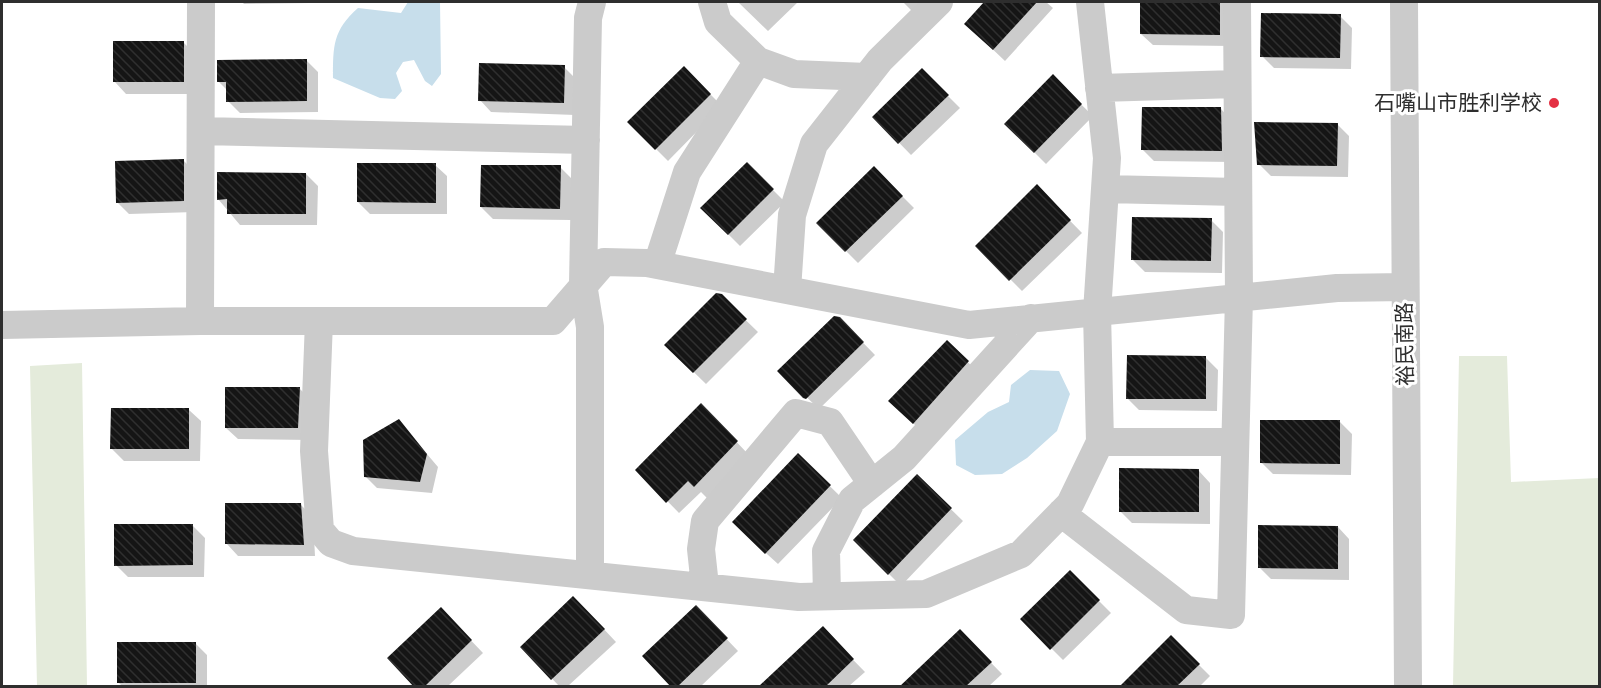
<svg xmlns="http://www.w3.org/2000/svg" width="1601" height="688" font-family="Raleway,'Noto Sans SC',sans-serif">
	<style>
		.green { fill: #e4ebdb }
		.water { fill: #c7deeb }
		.shadow { fill: #0003 }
		.building { fill: url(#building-back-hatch) }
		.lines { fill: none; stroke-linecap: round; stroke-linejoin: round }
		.minor { stroke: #cbcbcb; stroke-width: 28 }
		.poi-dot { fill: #e43043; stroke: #fff; stroke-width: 2 }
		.labels { text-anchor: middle; stroke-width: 6; stroke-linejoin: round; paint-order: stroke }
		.poi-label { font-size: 21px; fill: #2e2e2e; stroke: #fff; text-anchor: end }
		.street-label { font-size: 21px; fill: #2e2e2e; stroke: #fff }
	</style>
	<defs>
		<pattern id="building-back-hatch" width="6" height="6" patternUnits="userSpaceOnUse" patternTransform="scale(1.5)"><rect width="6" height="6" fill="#151515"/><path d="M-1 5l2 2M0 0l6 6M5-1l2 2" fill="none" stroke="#2f2f2f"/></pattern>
	</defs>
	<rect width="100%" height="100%" fill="#fff"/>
	<path class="green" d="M 1459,356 L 1507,356 L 1511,482 L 1599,478 L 1599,686 L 1453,686 Z
		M 82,363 L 87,686 L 37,686 L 30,366 Z"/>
	<path class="water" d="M 408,2 L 440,2 L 441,74 L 432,86 L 425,81 L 414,60 L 403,62 L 396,73 L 402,91 L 395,99 L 380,98 L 333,78 C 333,46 333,30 358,8 L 401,13 Z
		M 1030,370 L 1059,371 L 1070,394 L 1057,431 L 1027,458 L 1002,474 L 975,475 L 956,465 L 955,440 L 988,412 L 1009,402 L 1011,385 Z"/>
	<path class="shadow" d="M 242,2 L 310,2 L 310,3 L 244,4 Z
		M 738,2 L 798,2 L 768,31 Z
		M 903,2 L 923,2 L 913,12 Z
		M 986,2 L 1046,2 L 1053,8 L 1005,61 L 966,24 Z
		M 1142,2 L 1228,2 L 1231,46 L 1153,45 L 1141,34 Z
		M 1340,16 L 1352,28 L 1351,69 L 1274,68 L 1262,56 Z
		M 184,43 L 196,55 L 196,94 L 126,94 L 115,82 Z
		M 306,60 L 318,72 L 318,112 L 240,113 L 228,101 L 228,91 L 219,82 Z
		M 564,67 L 576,79 L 575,115 L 491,112 L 480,100 Z
		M 684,68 L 722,106 L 668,161 L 629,122 Z
		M 922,70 L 960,108 L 911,155 L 874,117 Z
		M 1053,77 L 1093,116 L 1046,164 L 1006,124 Z
		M 1221,109 L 1232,121 L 1233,162 L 1154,161 L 1142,149 Z
		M 1337,124 L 1349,136 L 1348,177 L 1271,176 L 1259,164 Z
		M 183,160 L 195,172 L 195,212 L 129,214 L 117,202 Z
		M 747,164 L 785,202 L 740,246 L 702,208 Z
		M 435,165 L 447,176 L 447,214 L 370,214 L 358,202 Z
		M 560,167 L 572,179 L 571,220 L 493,219 L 481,207 Z
		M 874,168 L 914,208 L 858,263 L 818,223 Z
		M 306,174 L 318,186 L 317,225 L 240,225 L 218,199 Z
		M 1037,187 L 1082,233 L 1022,291 L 977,246 Z
		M 1211,220 L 1223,232 L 1222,273 L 1145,272 L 1133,260 Z
		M 721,296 L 758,332 L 706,384 L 666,345 Z
		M 839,318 L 875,355 L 819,409 L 779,371 Z
		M 947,342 L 980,374 L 925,435 L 891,401 Z
		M 1206,358 L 1218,370 L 1217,411 L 1139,410 L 1127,398 Z
		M 299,388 L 311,400 L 310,440 L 238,439 L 226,428 Z
		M 189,410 L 201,421 L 200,461 L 124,461 L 112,449 Z
		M 713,417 L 748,454 L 707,498 L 701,492 L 679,513 L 637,470 Z
		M 399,421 L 438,467 L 432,493 L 377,488 L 365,476 Z
		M 1340,422 L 1352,434 L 1351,475 L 1273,474 L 1261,462 Z
		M 798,455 L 842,498 L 778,564 L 745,534 Z
		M 1199,471 L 1210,483 L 1210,524 L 1132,523 L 1120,511 Z
		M 917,476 L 963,521 L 901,586 L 855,540 Z
		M 301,505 L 313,517 L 315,556 L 238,556 L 227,544 Z
		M 193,526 L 205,538 L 204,577 L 128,577 L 116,565 Z
		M 1338,527 L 1349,539 L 1349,580 L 1271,579 L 1260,568 Z
		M 1070,572 L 1111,613 L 1063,660 L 1022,619 Z
		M 696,607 L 738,651 L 701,686 L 673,686 Z
		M 441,609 L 483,653 L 448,686 L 416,686 Z
		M 585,609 L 616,642 L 568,686 L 559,686 L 522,647 Z
		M 822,628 L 865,672 L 849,686 L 780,686 Z
		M 960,631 L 1002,674 L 989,686 L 915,686 Z
		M 1171,637 L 1210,676 L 1200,686 L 1127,686 Z
		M 195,643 L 207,655 L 207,686 L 122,686 L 118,682 Z"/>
	<path class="building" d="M 984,2 L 1037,2 L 993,50 L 964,24 Z
		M 1140,2 L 1220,2 L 1220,35 L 1140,34 Z
		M 1261,13 L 1341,14 L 1340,58 L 1260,57 Z
		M 113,41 L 184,41 L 184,82 L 113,82 Z
		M 307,59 L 307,101 L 226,102 L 226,82 L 217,82 L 217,60 Z
		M 479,63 L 565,65 L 564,103 L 478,101 Z
		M 684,66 L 711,94 L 655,150 L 627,122 Z
		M 922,68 L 949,95 L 898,144 L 872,117 Z
		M 1053,74 L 1082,104 L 1034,153 L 1004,124 Z
		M 1142,107 L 1221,107 L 1222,151 L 1141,150 Z
		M 1254,122 L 1338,123 L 1337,166 L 1257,165 Z
		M 184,159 L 184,201 L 116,203 L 115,161 Z
		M 747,162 L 774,189 L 728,235 L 700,208 Z
		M 357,163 L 436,163 L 436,203 L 357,202 Z
		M 481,165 L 561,165 L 560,209 L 480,207 Z
		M 874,166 L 903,196 L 845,252 L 816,223 Z
		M 217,172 L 306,173 L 306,214 L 227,214 L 227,199 L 217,200 Z
		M 1037,184 L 1071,220 L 1009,281 L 975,246 Z
		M 1132,217 L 1212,218 L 1211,261 L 1131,260 Z
		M 716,293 L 722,294 L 747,319 L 693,373 L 664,345 Z
		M 834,316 L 840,317 L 864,342 L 806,399 L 803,398 L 777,371 Z
		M 947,340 L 969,361 L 913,424 L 888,401 Z
		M 1127,355 L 1206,356 L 1206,399 L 1126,399 Z
		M 225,387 L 300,387 L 298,428 L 225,428 Z
		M 701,403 L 738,441 L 694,487 L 688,481 L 666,503 L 635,470 Z
		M 111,408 L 189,408 L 189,449 L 110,449 Z
		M 399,419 L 427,454 L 420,482 L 364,477 L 363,440 Z
		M 1260,420 L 1340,420 L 1340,464 L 1260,463 Z
		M 798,453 L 831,485 L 765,554 L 732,522 Z
		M 1119,468 L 1199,469 L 1199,512 L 1119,512 Z
		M 917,474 L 952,508 L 888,575 L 853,540 Z
		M 225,503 L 301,503 L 304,545 L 225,544 Z
		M 114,524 L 193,524 L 193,565 L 114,566 Z
		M 1258,525 L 1338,526 L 1338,569 L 1258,568 Z
		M 1070,570 L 1100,600 L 1050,650 L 1020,619 Z
		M 573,596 L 605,629 L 551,680 L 520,647 Z
		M 696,605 L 728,638 L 677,687 L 671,687 L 642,656 Z
		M 441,607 L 472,640 L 424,687 L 414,687 L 387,658 Z
		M 823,626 L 854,659 L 825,687 L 758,687 Z
		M 960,629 L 992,662 L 965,687 L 899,687 Z
		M 1171,635 L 1200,664 L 1176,687 L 1119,687 Z
		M 117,642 L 196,642 L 196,683 L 117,683 Z"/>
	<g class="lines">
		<path class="minor" d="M 712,2 L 718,22 L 758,61 L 794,74 L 867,77
			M 1404,2 L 1408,686
			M 1099,88 L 1237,84
			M 201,131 L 586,140
			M 1105,189 L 1238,192
			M 657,265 L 687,172 L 758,61
			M 787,290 L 792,215 L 814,144 L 880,60 L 939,2
			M 200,321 L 201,2
			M 319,321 L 314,451 L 320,530 L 331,543 L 353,551 L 799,597 L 926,594 L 1021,554 L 1070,504 L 1100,442 L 1097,312 L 1107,158 L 1090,2
			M 2,325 L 200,321 L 553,321 L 604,262 L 647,263 L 969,325 L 1337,288 L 1405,287
			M 1100,442 L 1235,442
			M 1061,513 L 1186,610 L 1231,615 L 1239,297 L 1237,2
			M 590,573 L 590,327 L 583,284 L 588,18 L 592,2
			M 705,586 L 701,549 L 705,521 L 796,413 L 830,422 L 872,484
			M 827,596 L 826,551 L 852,500 L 904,458 L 1031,318"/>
	</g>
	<circle class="poi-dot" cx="1554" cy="103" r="6"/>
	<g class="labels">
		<g class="poi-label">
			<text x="1542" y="110">石嘴山市胜利学校</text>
		</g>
		<g class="street-label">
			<text transform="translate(1405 344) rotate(-91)" y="7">裕民南路</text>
		</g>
	</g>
	<rect width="1601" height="688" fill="none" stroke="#2e2e2e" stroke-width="6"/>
</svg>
